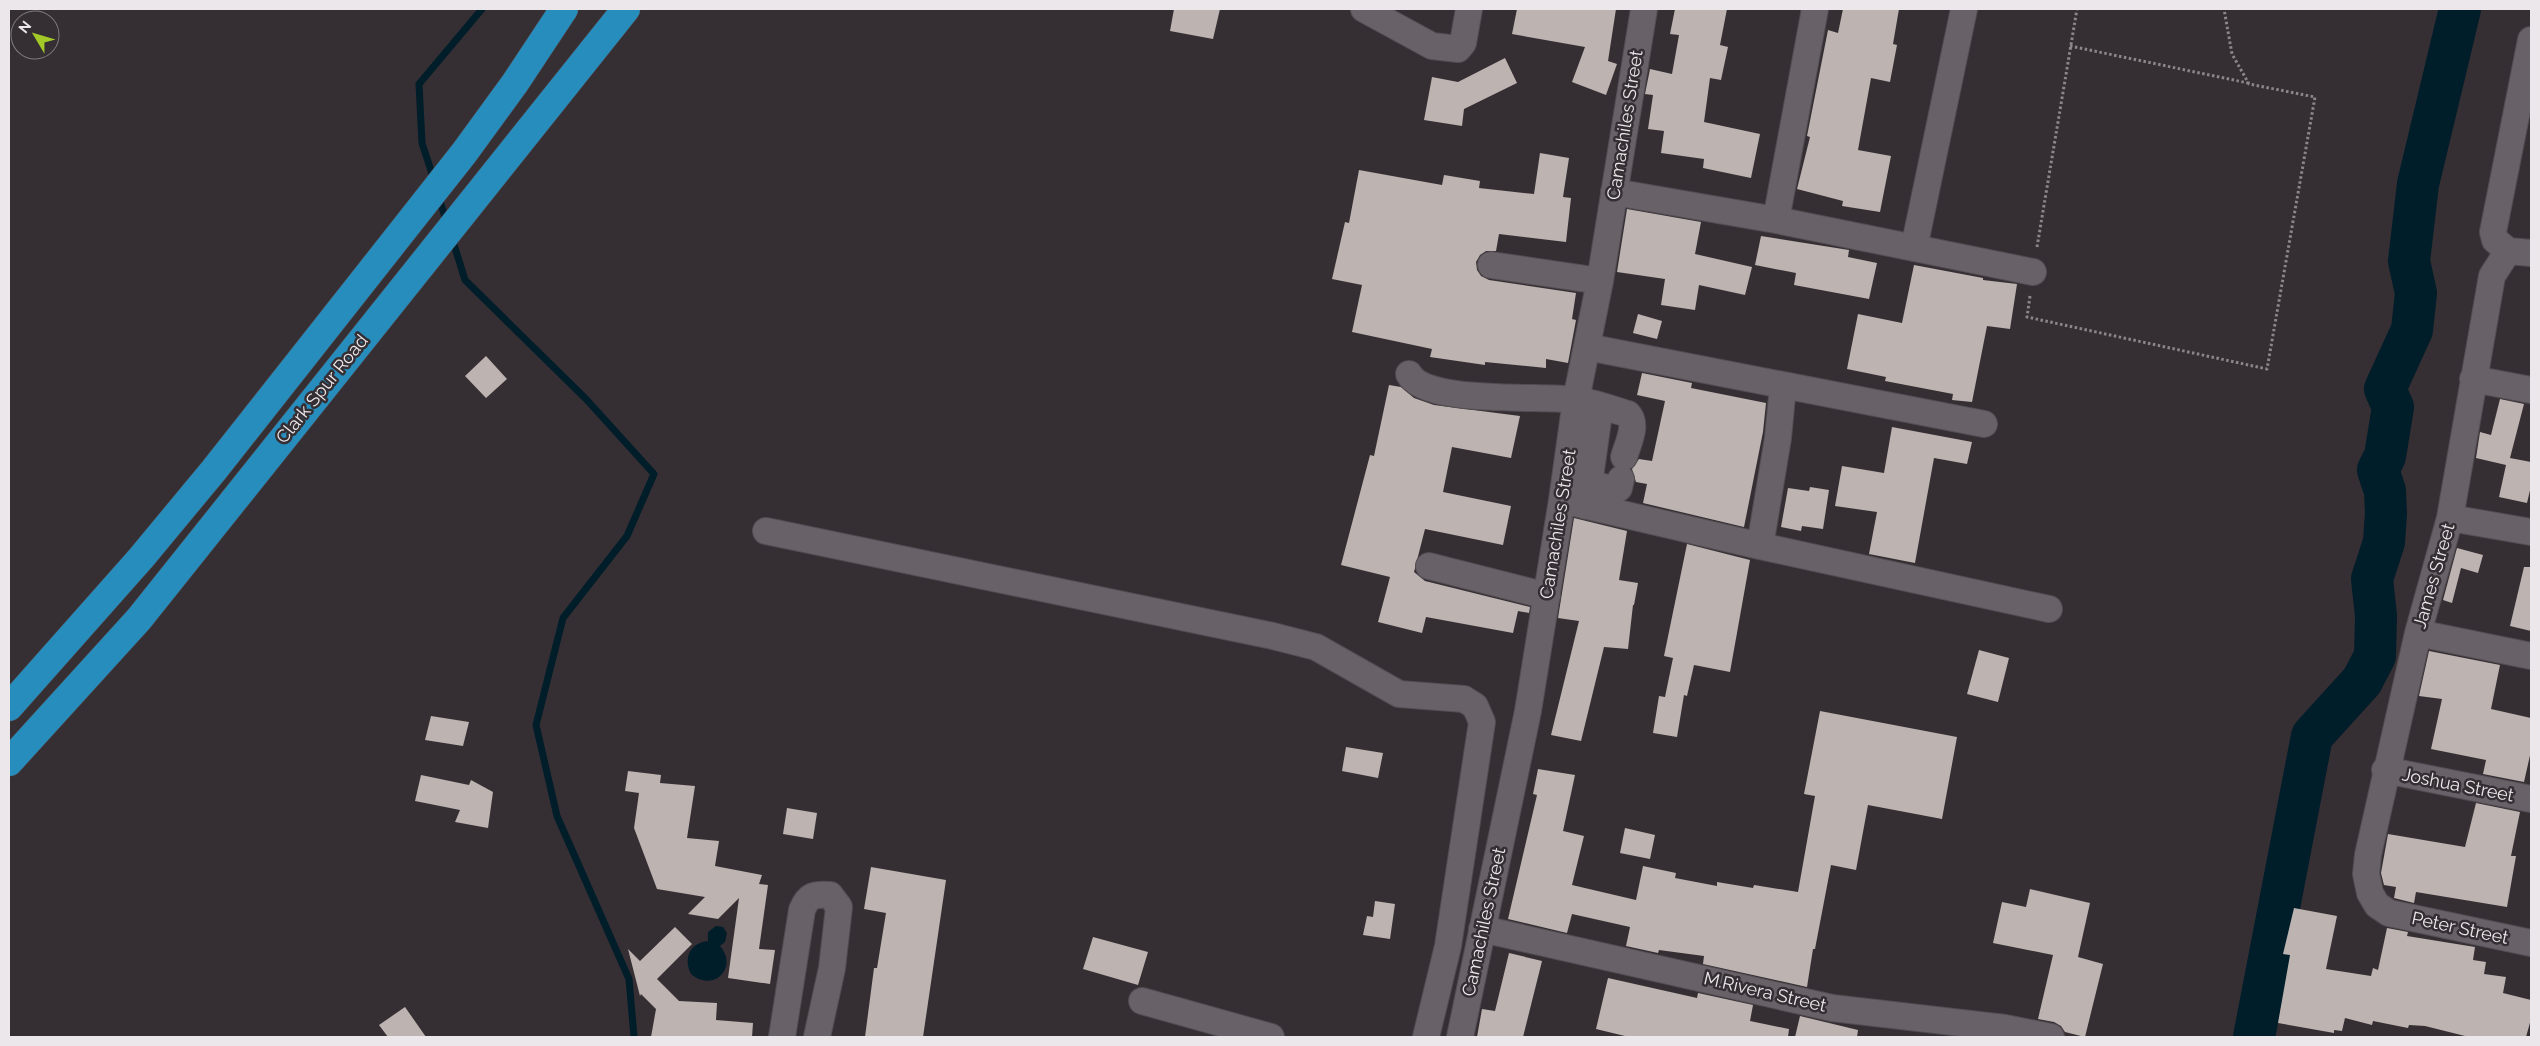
<svg xmlns="http://www.w3.org/2000/svg" width="2540" height="1046" font-family="Raleway,sans-serif">
	<style>
		.water { fill: #001d2a }
		.lines { fill: none; stroke-linecap: round; stroke-linejoin: round }
		.stream { stroke: #001d2a; stroke-width: 7 }
		.river { stroke: #001d2a; stroke-width: 42 }
		.building { fill: #bdb3b0 }
		.minor-casing { stroke: #524d52; stroke-width: 28 }
		.highway-casing { stroke: #524d52; stroke-width: 29 }
		.path { stroke: #8b868a; stroke-width: 3; stroke-dasharray: 2.5 2.5; stroke-linecap: butt }
		.minor { stroke: #686268; stroke-width: 26 }
		.highway { stroke: #268dbd; stroke-width: 28 }
		.labels { text-anchor: middle; stroke-width: 5; stroke-linejoin: round; paint-order: stroke }
		.street-label { font-size: 18px; fill: #ebe7ea; stroke: #352f34 }
	</style>
	<rect width="100%" height="100%" fill="#352f34"/>
	<path class="water" d="M 716,926 L 723,927 L 727,933 L 725,942 L 720,946 C 739,968 713,993 691,974 C 683,958 690,943 708,941 L 708,932 Z"/>
	<g class="lines">
		<path class="stream" d="M 434,180 L 422,143 L 419,84 L 482,9
			M 438,195 L 447,223
			M 452,238 L 465,280 L 586,399 L 654,474 L 627,536 L 563,618 L 536,725 L 557,816 L 629,979 L 634,1037"/>
		<path class="river" d="M 2254,1037 L 2312,736 L 2362,681 L 2375,656 L 2376,616 L 2372,579 L 2384,542 L 2386,513 L 2385,491 L 2378,470 L 2385,456 L 2393,407 L 2385,389 L 2412,330 L 2416,293 L 2409,261 L 2418,184 L 2460,9"/>
	</g>
	<path class="building" d="M 1174,9 L 1220,9 L 1213,39 L 1170,31 Z
		M 1517,9 L 1616,9 L 1608,61 L 1617,64 L 1606,95 L 1572,82 L 1585,47 L 1512,34 Z
		M 1675,9 L 1727,9 L 1720,45 L 1728,47 L 1721,80 L 1710,78 L 1704,122 L 1760,134 L 1751,178 L 1703,168 L 1704,159 L 1661,153 L 1664,131 L 1648,129 L 1653,95 L 1645,94 L 1650,69 L 1672,74 L 1679,35 L 1670,34 Z
		M 1843,9 L 1899,9 L 1893,44 L 1897,45 L 1890,82 L 1871,78 L 1858,150 L 1891,156 L 1880,212 L 1842,206 L 1843,201 L 1797,189 L 1810,137 L 1807,136 L 1828,30 L 1838,33 Z
		M 1505,58 L 1517,83 L 1464,109 L 1462,126 L 1424,120 L 1432,77 L 1458,82 Z
		M 1540,153 L 1569,158 L 1563,197 L 1571,198 L 1566,242 L 1499,234 L 1496,251 L 1486,251 L 1480,255 L 1476,262 L 1477,270 L 1481,276 L 1489,280 L 1576,293 L 1572,319 L 1576,320 L 1568,363 L 1546,359 L 1546,368 L 1485,362 L 1485,365 L 1430,357 L 1432,349 L 1352,332 L 1362,285 L 1332,279 L 1345,222 L 1349,223 L 1359,170 L 1442,185 L 1444,175 L 1480,181 L 1479,188 L 1534,194 Z
		M 1627,209 L 1701,222 L 1695,254 L 1752,267 L 1745,295 L 1699,285 L 1695,310 L 1661,305 L 1665,279 L 1617,272 Z
		M 1761,236 L 1849,250 L 1848,257 L 1877,263 L 1869,299 L 1794,285 L 1796,273 L 1755,265 Z
		M 1914,265 L 1983,278 L 1983,280 L 2017,284 L 2010,329 L 1987,326 L 1972,402 L 1952,400 L 1953,394 L 1885,381 L 1886,377 L 1847,369 L 1858,314 L 1902,323 Z
		M 1638,314 L 1662,321 L 1657,339 L 1633,333 Z
		M 486,356 L 507,379 L 486,398 L 465,376 Z
		M 1642,373 L 1692,383 L 1691,388 L 1766,403 L 1763,432 L 1744,527 L 1643,503 L 1647,484 L 1636,482 L 1632,469 L 1639,459 L 1652,461 L 1665,401 L 1637,395 Z
		M 1389,385 L 1401,387 L 1414,398 L 1434,405 L 1520,416 L 1511,458 L 1452,447 L 1443,492 L 1511,506 L 1503,545 L 1425,529 L 1414,572 L 1425,581 L 1530,607 L 1529,613 L 1518,611 L 1513,633 L 1426,617 L 1422,633 L 1378,622 L 1390,577 L 1341,565 L 1370,455 L 1374,456 Z
		M 2500,399 L 2524,404 L 2510,458 L 2531,462 L 2531,486 L 2527,503 L 2499,497 L 2506,465 L 2476,458 L 2480,432 L 2491,435 Z
		M 1892,427 L 1972,442 L 1967,464 L 1934,458 L 1915,563 L 1869,554 L 1877,512 L 1835,506 L 1842,466 L 1884,473 Z
		M 1810,487 L 1829,490 L 1823,529 L 1802,526 L 1801,531 L 1781,527 L 1788,488 L 1809,491 Z
		M 1574,518 L 1627,531 L 1619,580 L 1638,583 L 1634,605 L 1633,605 L 1628,649 L 1604,647 L 1581,741 L 1551,735 L 1579,621 L 1558,618 Z
		M 1687,544 L 1750,560 L 1730,672 L 1694,665 L 1687,696 L 1684,695 L 1677,737 L 1653,733 L 1659,696 L 1665,697 L 1673,658 L 1664,656 Z
		M 2457,548 L 2483,555 L 2478,573 L 2461,568 L 2452,603 L 2443,600 Z
		M 2524,567 L 2531,567 L 2531,631 L 2510,626 Z
		M 1979,650 L 2009,658 L 1998,702 L 1967,694 Z
		M 2429,651 L 2500,665 L 2491,709 L 2531,718 L 2531,751 L 2524,782 L 2483,774 L 2486,760 L 2431,749 L 2442,699 L 2419,696 Z
		M 1820,711 L 1957,737 L 1942,819 L 1868,805 L 1856,870 L 1831,865 L 1815,949 L 1813,949 L 1807,987 L 1703,964 L 1704,956 L 1659,950 L 1658,953 L 1626,946 L 1630,927 L 1572,914 L 1567,933 L 1508,919 L 1537,795 L 1533,794 L 1538,769 L 1575,775 L 1563,831 L 1584,836 L 1572,885 L 1636,900 L 1643,866 L 1676,873 L 1675,878 L 1717,886 L 1717,882 L 1753,888 L 1754,885 L 1798,892 L 1815,796 L 1804,794 Z
		M 431,716 L 469,722 L 463,746 L 425,740 Z
		M 1346,747 L 1383,753 L 1378,778 L 1342,771 Z
		M 628,771 L 661,775 L 660,783 L 695,786 L 687,838 L 719,841 L 715,866 L 762,875 L 759,884 L 768,885 L 759,949 L 775,950 L 770,984 L 728,978 L 739,898 L 718,919 L 688,914 L 705,897 L 657,889 L 634,828 L 639,793 L 625,791 Z
		M 421,775 L 469,785 L 471,780 L 493,792 L 488,828 L 455,822 L 460,810 L 415,801 Z
		M 2476,803 L 2520,812 L 2511,856 L 2516,856 L 2507,907 L 2416,892 L 2414,903 L 2394,898 L 2396,887 L 2384,885 L 2381,873 L 2388,834 L 2465,847 Z
		M 787,808 L 817,813 L 813,839 L 783,834 Z
		M 1625,828 L 1655,835 L 1650,859 L 1620,853 Z
		M 871,867 L 946,880 L 923,1037 L 865,1037 L 874,968 L 877,968 L 886,913 L 864,909 Z
		M 2030,889 L 2090,903 L 2078,957 L 2103,964 L 2085,1037 L 2065,1032 L 2061,1026 L 2054,1022 L 2038,1019 L 2053,955 L 1993,943 L 2002,902 L 2026,907 Z
		M 1375,901 L 1395,904 L 1390,939 L 1363,935 L 1367,916 L 1373,917 Z
		M 2294,908 L 2337,916 L 2326,969 L 2371,976 L 2373,968 L 2378,970 L 2387,928 L 2408,932 L 2407,936 L 2475,947 L 2473,960 L 2486,962 L 2484,974 L 2506,977 L 2503,993 L 2531,1000 L 2531,1019 L 2526,1037 L 2469,1037 L 2425,1026 L 2409,1025 L 2408,1028 L 2373,1021 L 2372,1025 L 2345,1018 L 2342,1031 L 2334,1030 L 2334,1033 L 2278,1023 L 2290,955 L 2283,954 Z
		M 675,927 L 692,944 L 657,979 L 679,1001 L 717,1003 L 716,1020 L 753,1023 L 752,1037 L 651,1037 L 656,1009 L 641,994 L 640,996 L 628,949 L 640,961 Z
		M 1093,937 L 1148,952 L 1138,985 L 1083,969 Z
		M 1509,953 L 1542,961 L 1523,1037 L 1477,1037 L 1482,1009 L 1495,1011 Z
		M 1608,978 L 1697,998 L 1698,993 L 1753,1005 L 1750,1021 L 1789,1029 L 1788,1037 L 1629,1037 L 1596,1029 Z
		M 405,1007 L 426,1037 L 388,1037 L 379,1025 Z
		M 1800,1016 L 1858,1030 L 1857,1037 L 1795,1037 Z"/>
	<g class="lines">
		<defs>
			<path id="minor" d="M 1364,9 L 1432,46 L 1458,49 L 1463,43 L 1469,9
				M 1614,192 L 1776,220 L 2033,272
				M 1776,220 L 1815,9
				M 1914,248 L 1964,9
				M 2508,251 L 2495,240 L 2493,232 L 2531,40
				M 2531,253 L 2508,251 L 2492,276 L 2450,518 L 2418,633 L 2368,855 L 2366,874 L 2370,893 L 2377,905 L 2389,913 L 2531,943
				M 1491,265 L 1600,281
				M 1587,347 L 1984,424
				M 1409,374 C 1425,405 1541,395 1576,400 C 1593,402 1611,409 1628,414 C 1638,425 1628,443 1624,457
				M 2473,379 L 2531,390
				M 1574,479 L 1615,490 L 1619,488 L 1621,479
				M 1562,500 L 1760,546 L 2049,609
				M 1586,506 L 1600,406
				M 2450,518 L 2531,532
				M 766,531 L 1273,636 L 1316,647 L 1399,694 L 1464,699 L 1475,706 L 1482,722 L 1448,946 L 1426,1037
				M 1760,546 L 1778,438 L 1783,386
				M 1429,566 L 1547,596
				M 2418,633 L 2531,656
				M 2385,770 L 2531,799
				M 1482,929 L 1832,1008 L 2005,1028 L 2051,1037
				M 1142,1001 L 1271,1037
				M 782,1037 L 802,910 C 808,895 814,894 830,895 L 839,907 L 832,968 L 817,1037
				M 1460,1037 L 1528,711 L 1562,500 L 1576,400 L 1600,281 L 1644,9"/>
			<path id="highway" d="M 9,707 L 141,558 L 214,470 L 464,153 L 515,83 L 564,9
				M 9,762 L 139,619 L 626,9"/>
		</defs>
		<use href="#minor" class="minor-casing"/>
		<use href="#highway" class="highway-casing"/>
		<path class="path" d="M 2070,46 L 2248,83
			M 2037,247 L 2077,9
			M 2030,296 L 2027,317 L 2267,369 L 2315,97 L 2249,84 L 2232,54 L 2224,9"/>
		<use href="#minor" class="minor"/>
		<use href="#highway" class="highway"/>
	</g>
	<g class="labels">
		<g class="street-label">
			<text transform="translate(1625 125) rotate(-81)" y="6">Camachiles Street</text>
			<text transform="translate(322 389) rotate(-51)" y="6">Clark Spur Road</text>
			<text transform="translate(1558 524) rotate(-81)" y="6">Camachiles Street</text>
			<text transform="translate(2434 576) rotate(-74)" y="6">James Street</text>
			<text transform="translate(2458 785) rotate(11)" y="6">Joshua Street</text>
			<text transform="translate(1484 922) rotate(-78)" y="6">Camachiles Street</text>
			<text transform="translate(2460 928) rotate(12)" y="6">Peter Street</text>
			<text transform="translate(1765 992) rotate(13)" y="6">M.Rivera Street</text>
		</g>
	</g>
	<rect width="2540" height="1046" fill="none" stroke="#ebe7ea" stroke-width="20"/>
	<g transform="translate(35 35) rotate(308)"><circle r="24" fill="#352f34" stroke="#7e797d"/>
	<path d="M0-4L9 19L0 12L-9 19Z" fill="#a2c927"/>
	<text y="-8" font-size="14" font-weight="bold" text-anchor="middle" fill="#ebe7ea">N</text>
	</g>
</svg>
